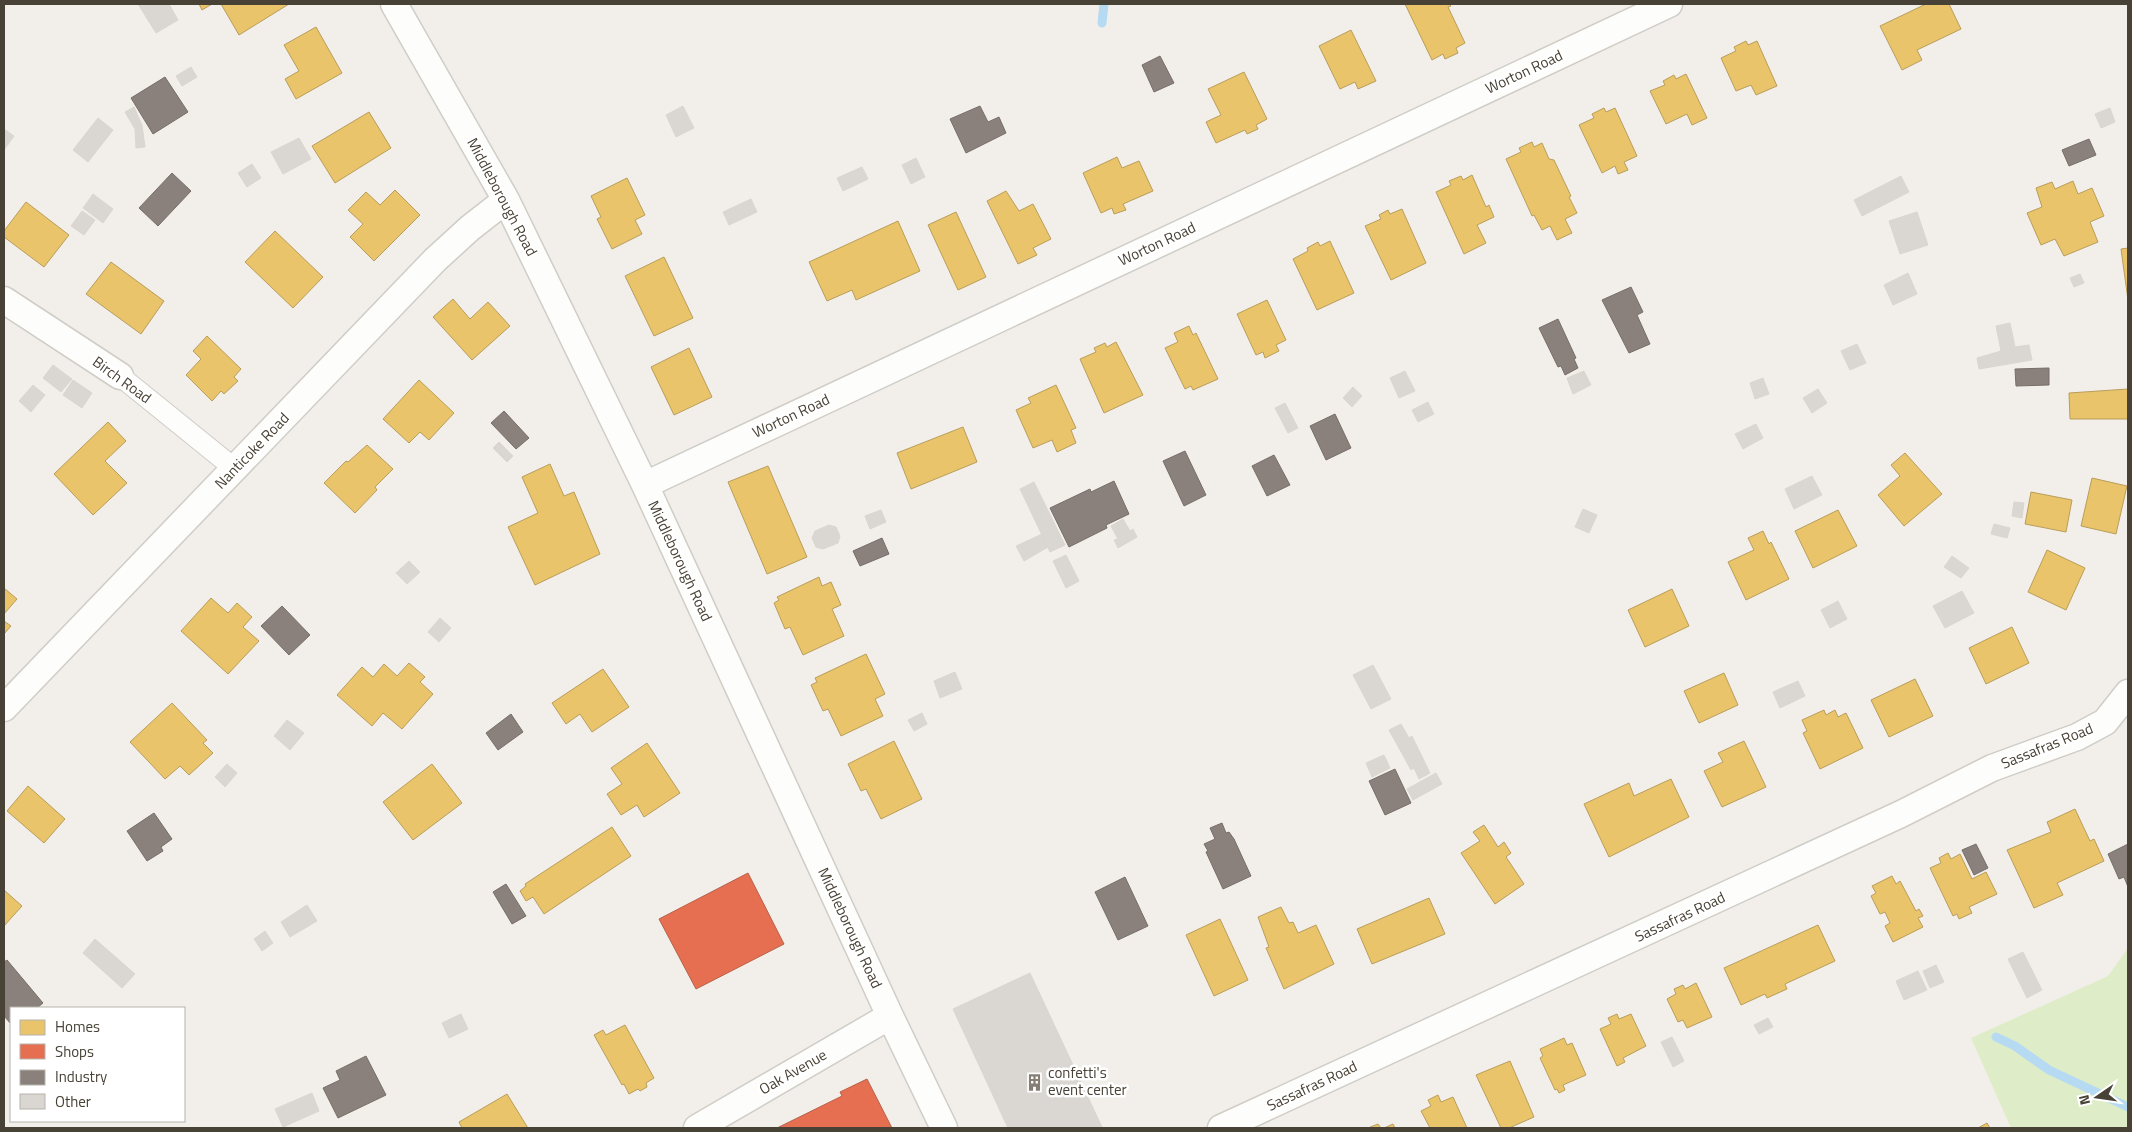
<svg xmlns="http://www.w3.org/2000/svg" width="2132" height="1132" font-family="'Titillium Web',sans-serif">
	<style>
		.green { fill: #deedc8 }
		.homes { fill: #e9c46a; stroke: #b99d5a }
		.shops { fill: #e76f51; stroke: #b76149 }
		.industry { fill: #8a817c; stroke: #766e67 }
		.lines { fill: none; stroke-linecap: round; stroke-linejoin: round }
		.stream { stroke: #b6daf2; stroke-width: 9 }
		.building { fill: #dad6d1; stroke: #dad6cf }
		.pedestrian-casing { stroke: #d0cdc7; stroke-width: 22 }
		.minor-casing { stroke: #d0cdc7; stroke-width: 29 }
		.pedestrian { stroke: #fdfdfc; stroke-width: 20 }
		.minor { stroke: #fdfdfc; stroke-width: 26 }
		.labels { text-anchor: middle; stroke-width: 5; stroke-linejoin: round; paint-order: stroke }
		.street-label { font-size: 15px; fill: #484135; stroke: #fff }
		.poi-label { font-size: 15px; fill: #484135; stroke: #fff; text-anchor: start }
	</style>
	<rect width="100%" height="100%" fill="#f2efea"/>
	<path class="green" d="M 2128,948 L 2128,1128 L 2011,1128 L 1971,1038 L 2108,976 Z"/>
	<path class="homes" d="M 199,4 L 212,4 L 202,10 Z
		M 221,4 L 289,4 L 239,35 Z
		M 1405,4 L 1449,4 L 1451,6 L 1448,7 L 1465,43 L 1456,48 L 1458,53 L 1445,59 L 1443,54 L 1432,60 Z
		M 1926,4 L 1949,4 L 1961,29 L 1917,50 L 1922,60 L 1902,70 L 1880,26 Z
		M 316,27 L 342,73 L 296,99 L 285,79 L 299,71 L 284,45 Z
		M 1351,30 L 1376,81 L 1358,89 L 1355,82 L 1340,89 L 1319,46 Z
		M 1746,41 L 1748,45 L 1757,41 L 1777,86 L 1756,95 L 1751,85 L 1736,91 L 1721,58 L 1736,51 L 1734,47 Z
		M 1244,72 L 1267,119 L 1256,125 L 1258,129 L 1247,134 L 1245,130 L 1216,143 L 1206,122 L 1221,115 L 1208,89 Z
		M 1686,74 L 1707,118 L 1692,125 L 1687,114 L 1666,124 L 1650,91 L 1665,85 L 1663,81 L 1674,75 L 1676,79 Z
		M 1604,108 L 1606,112 L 1615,108 L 1637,156 L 1624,162 L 1628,170 L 1618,174 L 1615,166 L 1602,173 L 1579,125 L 1594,118 L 1592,114 Z
		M 369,112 L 391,148 L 335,183 L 312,146 Z
		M 1532,142 L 1534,147 L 1542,143 L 1549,159 L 1554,160 L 1571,196 L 1569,197 L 1577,213 L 1565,219 L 1572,233 L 1557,240 L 1550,226 L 1542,230 L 1534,215 L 1532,216 L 1506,159 L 1521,152 L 1519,148 Z
		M 1117,157 L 1122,168 L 1139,161 L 1153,191 L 1123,204 L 1126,210 L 1114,214 L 1112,208 L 1101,213 L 1083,173 Z
		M 1472,175 L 1486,207 L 1489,205 L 1494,217 L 1477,225 L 1486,243 L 1464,254 L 1436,192 L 1451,185 L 1449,181 L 1461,176 L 1463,180 Z
		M 627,178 L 645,215 L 635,220 L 642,234 L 612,249 L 597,219 L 601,217 L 591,196 Z
		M 2073,181 L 2078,194 L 2092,188 L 2104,216 L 2090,222 L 2098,242 L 2064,256 L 2055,239 L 2041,245 L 2027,213 L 2042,207 L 2036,188 L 2052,182 L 2055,189 Z
		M 395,190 L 420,215 L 374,261 L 350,237 L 363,224 L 348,210 L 366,192 L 380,205 Z
		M 1006,191 L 1019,211 L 1033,204 L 1051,239 L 1033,248 L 1037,255 L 1018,264 L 987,201 Z
		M 26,202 L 69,235 L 44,267 L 4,237 L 4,231 Z
		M 1402,209 L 1426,263 L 1391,280 L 1365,226 L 1381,219 L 1379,215 L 1388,210 L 1390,214 Z
		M 956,212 L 986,277 L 958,290 L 928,225 Z
		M 898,221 L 920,271 L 856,300 L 852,290 L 827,301 L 809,262 Z
		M 275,231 L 323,277 L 293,308 L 245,262 Z
		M 1330,241 L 1354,293 L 1317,310 L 1293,259 L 1308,251 L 1307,248 L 1318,242 L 1320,246 Z
		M 2128,248 L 2128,300 L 2121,249 Z
		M 664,257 L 693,318 L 654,336 L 625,276 Z
		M 111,262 L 164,301 L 141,334 L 86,294 Z
		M 453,299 L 470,319 L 488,302 L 510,326 L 472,360 L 433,317 Z
		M 1267,300 L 1286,340 L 1276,345 L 1279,351 L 1265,358 L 1263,352 L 1256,355 L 1237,314 Z
		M 1189,326 L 1193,335 L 1196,333 L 1218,379 L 1193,390 L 1191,386 L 1185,389 L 1165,348 L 1178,342 L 1174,333 Z
		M 207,336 L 241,369 L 234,377 L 238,381 L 224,394 L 221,391 L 212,401 L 186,375 L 201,359 L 193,351 Z
		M 1116,342 L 1143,395 L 1104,413 L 1080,359 L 1096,352 L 1094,348 L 1105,343 L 1107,347 Z
		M 689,348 L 712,397 L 674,415 L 651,367 Z
		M 419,380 L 454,413 L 429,440 L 420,432 L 409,443 L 383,419 Z
		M 1056,385 L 1076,428 L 1071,430 L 1076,443 L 1057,452 L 1052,440 L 1033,448 L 1016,410 L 1031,403 L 1028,398 Z
		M 2128,389 L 2128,419 L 2070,419 L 2069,393 Z
		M 108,422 L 126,441 L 105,461 L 127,483 L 93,515 L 54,474 Z
		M 963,427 L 977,462 L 911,489 L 897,453 Z
		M 367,445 L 393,469 L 375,487 L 377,490 L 355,513 L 324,483 L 346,461 L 348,462 Z
		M 1905,453 L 1942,494 L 1904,526 L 1878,495 L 1900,476 L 1891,465 Z
		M 550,464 L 564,496 L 574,492 L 600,554 L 535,585 L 508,527 L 538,513 L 522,477 Z
		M 768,466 L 807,557 L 767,574 L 728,482 Z
		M 2092,478 L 2127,486 L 2116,534 L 2081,526 Z
		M 2031,492 L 2072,500 L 2066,532 L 2025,524 Z
		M 1838,510 L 1857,546 L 1813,568 L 1795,531 Z
		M 1763,531 L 1769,544 L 1771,542 L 1789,579 L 1746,600 L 1728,562 L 1754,550 L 1748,538 Z
		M 2047,550 L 2085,568 L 2066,610 L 2028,592 Z
		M 819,577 L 822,586 L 831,582 L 841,605 L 832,609 L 844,636 L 803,655 L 790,627 L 785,629 L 774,603 L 779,600 L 777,597 Z
		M 4,588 L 17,599 L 4,614 Z
		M 1672,589 L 1689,626 L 1645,647 L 1628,610 Z
		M 211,598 L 228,613 L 237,603 L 252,617 L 243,627 L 259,641 L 228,674 L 181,631 Z
		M 4,621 L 11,626 L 4,634 Z
		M 2012,627 L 2029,663 L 1986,684 L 1969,648 Z
		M 866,654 L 885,694 L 875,699 L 883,716 L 841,736 L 828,709 L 823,711 L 811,685 L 817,682 L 815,678 Z
		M 409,663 L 425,677 L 420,682 L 433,694 L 402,729 L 383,713 L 372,726 L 337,695 L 362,667 L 373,677 L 384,664 L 397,676 Z
		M 603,669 L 629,707 L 592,732 L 580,714 L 566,724 L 552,703 Z
		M 1724,673 L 1738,705 L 1699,723 L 1684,691 Z
		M 1915,679 L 1933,716 L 1889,737 L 1871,700 Z
		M 172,703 L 207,740 L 203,743 L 213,753 L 189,775 L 180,766 L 165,779 L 130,742 Z
		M 1824,710 L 1826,715 L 1835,710 L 1838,717 L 1846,713 L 1863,748 L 1820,769 L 1803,733 L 1807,731 L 1802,720 Z
		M 894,741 L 922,799 L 881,819 L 866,789 L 861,791 L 848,764 Z
		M 1744,741 L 1766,787 L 1722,807 L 1704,771 L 1723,762 L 1718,753 Z
		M 647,743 L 680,793 L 644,817 L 637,805 L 621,815 L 607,794 L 622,784 L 611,768 Z
		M 432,764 L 462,803 L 413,840 L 383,802 Z
		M 1671,779 L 1689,817 L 1609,857 L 1584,804 L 1629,783 L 1634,796 Z
		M 28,786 L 65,819 L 44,843 L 7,811 Z
		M 2075,809 L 2090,841 L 2094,839 L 2104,861 L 2057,883 L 2063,895 L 2034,908 L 2007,850 L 2051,832 L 2047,822 Z
		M 1484,825 L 1498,847 L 1504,842 L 1511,853 L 1506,857 L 1524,884 L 1495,904 L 1461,853 L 1480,841 L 1473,832 Z
		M 612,827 L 631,856 L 544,914 L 533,897 L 526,901 L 520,891 L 526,886 L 525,884 Z
		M 1948,853 L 1951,859 L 1960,854 L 1972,879 L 1986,872 L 1997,894 L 1969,907 L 1972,913 L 1959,919 L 1957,914 L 1953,916 L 1930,868 L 1941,863 L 1939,858 Z
		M 1892,876 L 1896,884 L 1900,881 L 1916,911 L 1919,909 L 1923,916 L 1918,918 L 1923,927 L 1893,942 L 1885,926 L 1890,923 L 1885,912 L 1880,914 L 1871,896 L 1876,893 L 1872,886 Z
		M 4,890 L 22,906 L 4,926 Z
		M 1429,898 L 1445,934 L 1372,964 L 1357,929 Z
		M 1281,907 L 1289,923 L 1293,922 L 1298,933 L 1316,925 L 1334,964 L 1284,989 L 1266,948 L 1269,947 L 1258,917 Z
		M 1220,919 L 1248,980 L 1214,996 L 1186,935 Z
		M 1818,925 L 1835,961 L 1785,984 L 1787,989 L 1767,998 L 1765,994 L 1741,1005 L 1724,968 Z
		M 1696,983 L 1712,1017 L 1687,1028 L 1683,1020 L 1678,1022 L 1667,999 L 1676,994 L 1674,989 L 1683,985 L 1685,989 Z
		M 1617,1014 L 1619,1019 L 1631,1014 L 1646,1046 L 1623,1058 L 1625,1062 L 1617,1066 L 1600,1029 L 1611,1024 L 1608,1018 Z
		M 625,1025 L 654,1078 L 646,1083 L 647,1087 L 640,1091 L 638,1089 L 629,1094 L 624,1084 L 622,1085 L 594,1035 L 603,1030 L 606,1035 Z
		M 1564,1038 L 1567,1045 L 1572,1043 L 1586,1075 L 1563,1085 L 1565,1090 L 1559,1093 L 1557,1089 L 1555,1090 L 1540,1058 L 1543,1056 L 1540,1049 Z
		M 1510,1061 L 1534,1117 L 1509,1128 L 1501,1128 L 1476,1075 Z
		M 507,1094 L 528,1128 L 462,1128 L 459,1122 Z
		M 1438,1095 L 1441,1102 L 1453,1097 L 1467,1128 L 1430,1128 L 1421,1111 L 1431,1106 L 1428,1100 Z
		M 1987,1123 L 1990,1128 L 1978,1128 Z
		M 1378,1124 L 1381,1128 L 1368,1128 Z
		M 1393,1124 L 1395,1128 L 1384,1128 Z"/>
	<path class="shops" d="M 748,873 L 784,944 L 696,989 L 659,919 Z
		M 867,1079 L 892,1128 L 777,1128 L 842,1096 L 840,1092 Z"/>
	<path class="industry" d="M 1160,56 L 1174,83 L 1154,92 L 1142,65 Z
		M 165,77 L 188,112 L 153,134 L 131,98 Z
		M 980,106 L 988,122 L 999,117 L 1006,133 L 966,153 L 950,119 Z
		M 2089,139 L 2096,155 L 2069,166 L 2062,150 Z
		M 172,173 L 191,191 L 158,226 L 139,208 Z
		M 1631,287 L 1643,312 L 1637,315 L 1650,344 L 1629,353 L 1602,300 Z
		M 1558,319 L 1576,358 L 1574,359 L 1578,368 L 1565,375 L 1561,366 L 1558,367 L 1539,328 Z
		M 2049,368 L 2049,385 L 2016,386 L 2015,369 Z
		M 504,411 L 529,438 L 516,449 L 491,423 Z
		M 1335,414 L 1351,448 L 1326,460 L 1310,426 Z
		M 1185,451 L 1206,495 L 1184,506 L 1163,461 Z
		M 1274,455 L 1290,485 L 1267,496 L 1252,466 Z
		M 1114,481 L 1129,514 L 1106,525 L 1107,528 L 1069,547 L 1050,508 L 1090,489 L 1091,492 Z
		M 882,538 L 889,554 L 860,566 L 853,551 Z
		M 282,606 L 310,635 L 289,655 L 261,626 Z
		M 511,714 L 523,732 L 498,750 L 486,733 Z
		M 1395,769 L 1411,803 L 1385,815 L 1369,781 Z
		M 154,813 L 172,839 L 161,847 L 163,851 L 147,861 L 127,831 Z
		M 1222,823 L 1226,833 L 1229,832 L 1234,839 L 1251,876 L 1223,889 L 1206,852 L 1208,851 L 1204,844 L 1215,839 L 1210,828 Z
		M 1976,844 L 1988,868 L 1974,875 L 1962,850 Z
		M 2128,844 L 2128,887 L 2124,877 L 2119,879 L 2108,854 Z
		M 1125,877 L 1148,926 L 1118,940 L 1095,892 Z
		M 506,884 L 526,916 L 512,924 L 493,892 Z
		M 7,960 L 43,1003 L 37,1008 L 11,1008 L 11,1024 L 4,1016 L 4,962 Z
		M 366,1056 L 386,1095 L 338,1118 L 323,1088 L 340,1080 L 336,1071 Z"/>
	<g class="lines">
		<path class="stream" d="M 1102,23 L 1104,4
			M 1996,1037 L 2015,1046 L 2049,1070 L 2128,1107"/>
	</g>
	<path class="building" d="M 138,4 L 169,4 L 178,20 L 156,33 Z
		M 191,67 L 197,77 L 182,86 L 176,76 Z
		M 683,106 L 694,128 L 676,137 L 666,115 Z
		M 134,107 L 142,125 L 145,147 L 136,148 L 135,129 L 125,112 Z
		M 2110,108 L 2115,122 L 2101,128 L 2095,114 Z
		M 98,118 L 113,130 L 88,162 L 73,150 Z
		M 4,129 L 14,136 L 4,150 Z
		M 299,138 L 311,159 L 283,174 L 271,152 Z
		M 916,158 L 925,177 L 911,184 L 902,165 Z
		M 252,164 L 261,178 L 247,187 L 238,173 Z
		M 862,167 L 868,179 L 843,191 L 837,178 Z
		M 1901,176 L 1909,192 L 1862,216 L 1854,200 Z
		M 93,194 L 113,209 L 103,223 L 83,208 Z
		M 751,199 L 757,212 L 729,225 L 723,212 Z
		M 82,211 L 95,220 L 84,235 L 71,226 Z
		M 1917,212 L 1928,245 L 1900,254 L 1889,221 Z
		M 1908,273 L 1917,294 L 1893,305 L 1884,285 Z
		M 2080,274 L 2084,283 L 2074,287 L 2070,278 Z
		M 2010,323 L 2015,347 L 2029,345 L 2032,360 L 1979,369 L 1977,358 L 2001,351 L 1996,326 Z
		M 1857,344 L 1866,363 L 1850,370 L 1841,351 Z
		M 53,365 L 72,379 L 61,392 L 43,378 Z
		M 1405,371 L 1415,391 L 1399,398 L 1390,378 Z
		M 1584,371 L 1591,385 L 1573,394 L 1567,378 Z
		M 1763,378 L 1769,394 L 1755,399 L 1750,383 Z
		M 73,380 L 92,393 L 82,408 L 63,395 Z
		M 33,385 L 45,395 L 31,412 L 19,401 Z
		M 1353,387 L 1362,396 L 1352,407 L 1343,398 Z
		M 1818,389 L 1827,403 L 1812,413 L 1803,398 Z
		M 1428,402 L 1434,414 L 1418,422 L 1412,410 Z
		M 1285,403 L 1298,428 L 1288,433 L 1275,408 Z
		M 1756,424 L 1763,438 L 1743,449 L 1735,434 Z
		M 499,442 L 513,456 L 507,462 L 493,448 Z
		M 1812,476 L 1822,495 L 1794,509 L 1785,489 Z
		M 1034,482 L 1065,545 L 1050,552 L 1020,489 Z
		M 2014,502 L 2024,503 L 2022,518 L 2012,516 Z
		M 1583,509 L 1597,515 L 1589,533 L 1575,527 Z
		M 881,510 L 886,522 L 870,529 L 865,516 Z
		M 1123,519 L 1130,531 L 1133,529 L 1137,537 L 1118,548 L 1114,540 L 1118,539 L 1111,526 Z
		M 1994,524 L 2010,528 L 2007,538 L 1991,534 Z
		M 829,525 L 836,527 L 840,536 L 838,543 L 823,549 L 816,547 L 812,538 L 815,531 Z
		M 1042,534 L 1048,547 L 1024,561 L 1016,546 Z
		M 1066,555 L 1079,581 L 1066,588 L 1053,561 Z
		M 1952,556 L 1969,568 L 1961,578 L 1944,567 Z
		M 409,561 L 420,572 L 407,584 L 396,573 Z
		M 1962,591 L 1974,613 L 1945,628 L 1933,606 Z
		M 1838,601 L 1847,619 L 1830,628 L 1821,610 Z
		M 440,618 L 451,628 L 439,642 L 428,632 Z
		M 1373,665 L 1391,699 L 1371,709 L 1353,675 Z
		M 955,672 L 962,689 L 940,698 L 934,681 Z
		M 1798,681 L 1805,696 L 1780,708 L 1773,692 Z
		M 922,713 L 927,724 L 914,731 L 908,720 Z
		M 287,720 L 304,733 L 290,750 L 274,736 Z
		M 1401,724 L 1409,738 L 1412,736 L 1430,773 L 1419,779 L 1414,768 L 1411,770 L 1389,730 Z
		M 1384,755 L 1390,768 L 1372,777 L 1366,763 Z
		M 227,764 L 237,773 L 225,787 L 215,777 Z
		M 1436,773 L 1442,784 L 1413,800 L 1407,789 Z
		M 307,905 L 317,921 L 290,937 L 281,922 Z
		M 265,931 L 273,943 L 262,951 L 254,939 Z
		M 95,939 L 135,974 L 122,988 L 83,953 Z
		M 2023,952 L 2042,990 L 2027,998 L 2008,959 Z
		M 1936,965 L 1944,982 L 1930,988 L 1923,971 Z
		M 1918,971 L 1927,990 L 1904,1000 L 1896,981 Z
		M 1030,973 L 1102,1127 L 1098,1128 L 1008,1128 L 953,1009 Z
		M 461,1014 L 468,1029 L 449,1038 L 442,1023 Z
		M 1768,1018 L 1773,1027 L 1759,1034 L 1754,1025 Z
		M 1672,1037 L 1684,1061 L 1673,1067 L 1661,1042 Z
		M 312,1093 L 319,1111 L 283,1127 L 275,1109 Z"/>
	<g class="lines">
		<defs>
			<path id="pedestrian" d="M 120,376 L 235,469"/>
			<path id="minor" d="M 394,4 L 506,200 L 645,485 L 890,1016 L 944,1128
				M 4,300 L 120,376
				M 645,485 L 1669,4
				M 4,708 L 435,260 L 470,228 L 506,200
				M 697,1128 L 890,1016
				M 1221,1128 L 1901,814 L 1992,768 L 2077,737 L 2105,722 L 2128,693"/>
		</defs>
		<use href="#pedestrian" class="pedestrian-casing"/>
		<use href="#minor" class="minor-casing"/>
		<use href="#pedestrian" class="pedestrian"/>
		<use href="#minor" class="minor"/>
	</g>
	<defs>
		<symbol id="building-bare" viewBox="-9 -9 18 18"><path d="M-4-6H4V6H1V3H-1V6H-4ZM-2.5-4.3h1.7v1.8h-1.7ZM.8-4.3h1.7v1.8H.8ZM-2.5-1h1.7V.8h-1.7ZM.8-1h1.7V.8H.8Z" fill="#847e74" stroke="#fff" stroke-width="2.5" paint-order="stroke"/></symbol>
	</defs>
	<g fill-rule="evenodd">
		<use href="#building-bare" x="1022" y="1070" width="25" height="25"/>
	</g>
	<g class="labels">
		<g class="street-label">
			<text transform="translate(1524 72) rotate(-25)" y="5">Worton Road</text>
			<text transform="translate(502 197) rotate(62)" y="5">Middleborough Road</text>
			<text transform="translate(1157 244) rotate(-25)" y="5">Worton Road</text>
			<text transform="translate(122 380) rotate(36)" y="5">Birch Road</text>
			<text transform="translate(791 416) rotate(-25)" y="5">Worton Road</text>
			<text transform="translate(252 451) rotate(-46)" y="5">Nanticoke Road</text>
			<text transform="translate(680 561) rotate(65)" y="5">Middleborough Road</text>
			<text transform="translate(2047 746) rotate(-22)" y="5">Sassafras Road</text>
			<text transform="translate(1680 917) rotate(-25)" y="5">Sassafras Road</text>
			<text transform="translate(850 928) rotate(65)" y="5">Middleborough Road</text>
			<text transform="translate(793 1072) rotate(-30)" y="5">Oak Avenue</text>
			<text transform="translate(1312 1086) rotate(-25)" y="5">Sassafras Road</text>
		</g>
		<g class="poi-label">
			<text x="1048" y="1078">confetti's<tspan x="1048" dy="17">event center</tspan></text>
		</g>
	</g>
	<rect width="2132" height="1132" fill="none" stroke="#484135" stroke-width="10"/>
	<rect x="10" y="1007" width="175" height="115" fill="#ffffff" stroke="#b6b3ae"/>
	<rect x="20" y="1020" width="25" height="15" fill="#e9c46a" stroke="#b6b3ae"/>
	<text x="55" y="1032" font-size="15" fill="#484135">Homes</text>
	<rect x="20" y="1044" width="25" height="15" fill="#e76f51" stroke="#b6b3ae"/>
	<text x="55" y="1057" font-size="15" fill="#484135">Shops</text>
	<rect x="20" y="1070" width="25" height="15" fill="#8a817c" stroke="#b6b3ae"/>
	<text x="55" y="1082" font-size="15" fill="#484135">Industry</text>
	<rect x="20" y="1094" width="25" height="15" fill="#dad6d1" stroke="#b6b3ae"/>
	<text x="55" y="1107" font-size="15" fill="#484135">Other</text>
	<g transform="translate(2097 1097) rotate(257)" stroke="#ffffff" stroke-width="4" paint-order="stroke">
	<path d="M0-4L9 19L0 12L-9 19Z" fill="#484135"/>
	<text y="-8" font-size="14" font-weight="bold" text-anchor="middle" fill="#484135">N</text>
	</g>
</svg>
